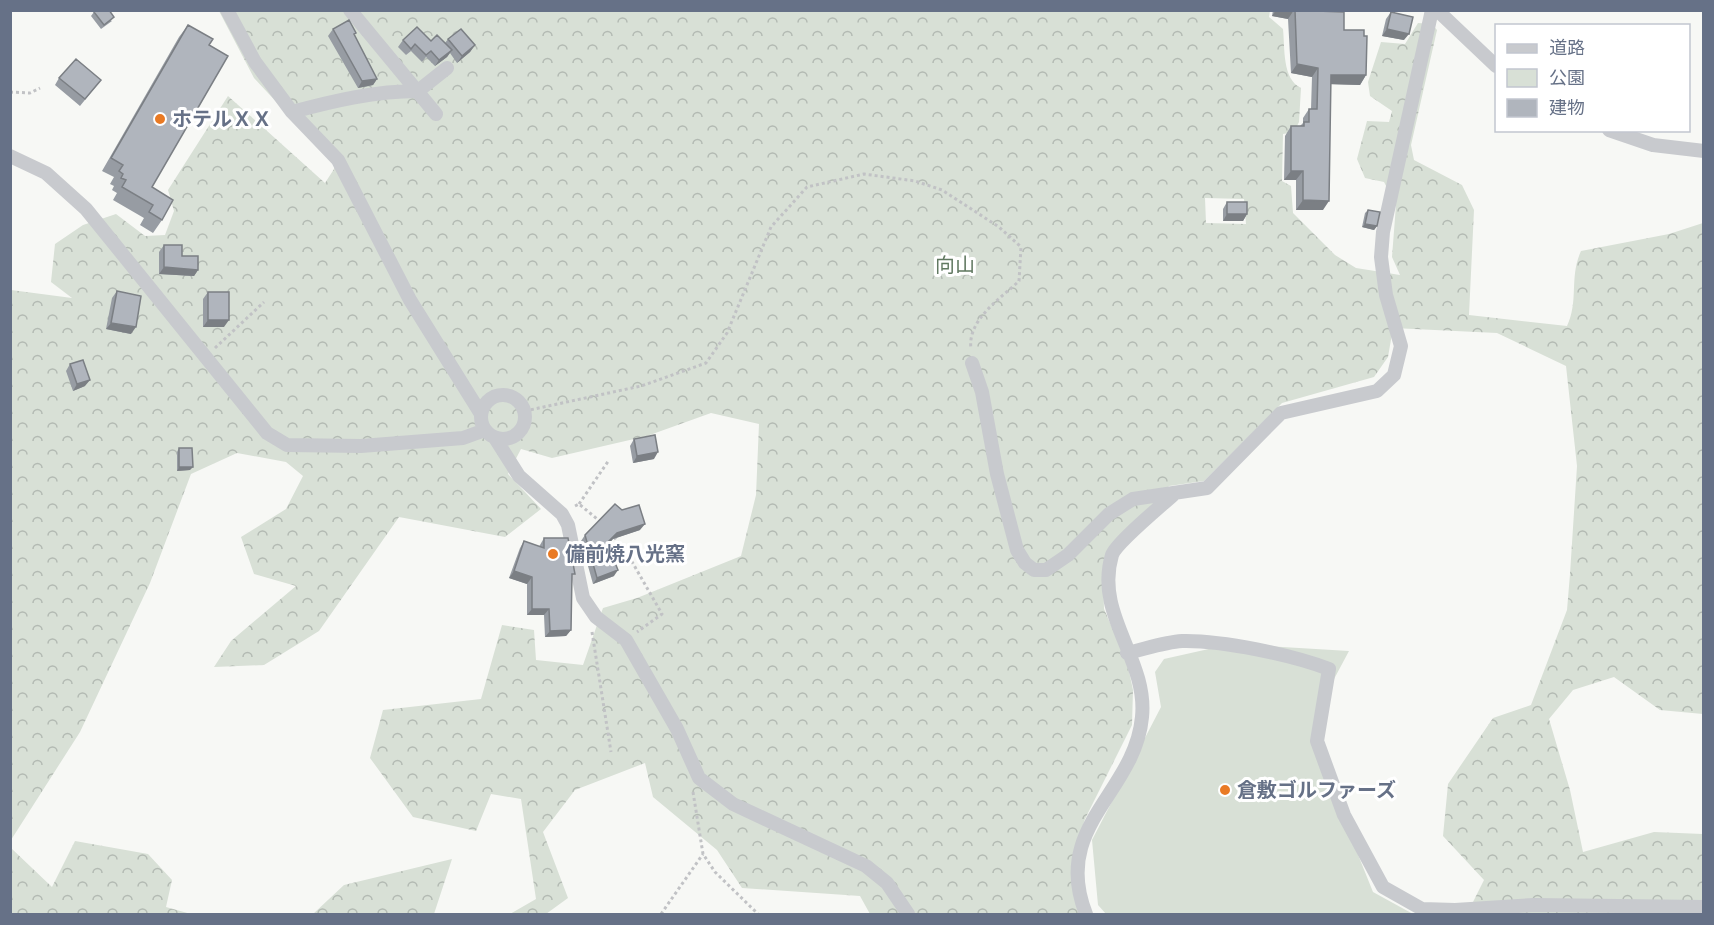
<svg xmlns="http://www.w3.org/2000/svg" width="1714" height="925" font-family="Quicksand,'Noto Sans JP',sans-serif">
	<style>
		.forest { fill: url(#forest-crowns); fill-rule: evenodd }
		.park { fill: #d8e0d6 }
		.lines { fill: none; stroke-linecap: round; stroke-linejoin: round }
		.path { stroke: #c1c2c5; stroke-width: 3; stroke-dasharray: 3 3; stroke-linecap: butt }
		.street { stroke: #c8cace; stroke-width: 14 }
		.wall { fill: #979ca3 }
		.shaded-wall { fill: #7b7f84 }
		.building { fill: #b0b5bd; stroke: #7b7f84; stroke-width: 1.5 }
		.poi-dot { fill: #e97a24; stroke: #fff; stroke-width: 2 }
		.labels { text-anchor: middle; stroke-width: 6; stroke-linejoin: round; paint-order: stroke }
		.poi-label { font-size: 20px; font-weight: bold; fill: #667187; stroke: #fff; text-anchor: start }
		.park-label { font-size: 20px; fill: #617961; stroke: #fff }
	</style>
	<defs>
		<pattern id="forest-crowns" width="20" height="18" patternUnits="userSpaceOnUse" patternTransform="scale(1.5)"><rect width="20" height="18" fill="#d8e0d6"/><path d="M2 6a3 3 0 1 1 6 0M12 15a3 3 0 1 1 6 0" fill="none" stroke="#b3bab3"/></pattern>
	</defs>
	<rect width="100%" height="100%" fill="#f7f8f5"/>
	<path class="forest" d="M 219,11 L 1270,11 L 1269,17 L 1283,29 C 1285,48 1282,79 1301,88 L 1299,122 L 1294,132 L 1283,134 L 1282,181 L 1291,186 L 1293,213 L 1335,255 L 1356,268 L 1400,275 L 1392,257 L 1396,205 L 1384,182 L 1365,178 L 1357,159 L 1367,121 L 1389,122 L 1392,111 L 1370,96 L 1368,82 L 1381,42 L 1405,44 L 1418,23 L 1432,24 L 1437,30 L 1411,145 L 1414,160 L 1462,185 L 1474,210 L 1469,315 L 1567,326 C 1579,301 1569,277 1581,251 L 1669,234 L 1703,223 L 1703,714 L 1660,710 L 1614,677 L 1573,690 L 1549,719 L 1570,790 L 1583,852 L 1654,832 L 1703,834 L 1703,914 L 1467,914 L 1484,880 L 1443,836 L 1448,784 L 1493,718 L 1531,705 L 1567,610 L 1570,574 L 1577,466 L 1566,366 L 1497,333 L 1393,328 L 1388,357 L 1374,377 L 1282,403 L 1204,481 L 1169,486 L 1103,577 L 1104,609 L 1127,662 L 1133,690 L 1132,725 L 1085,819 L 1075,849 L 1080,914 L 870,914 L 860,896 L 742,888 L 717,850 L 653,797 L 645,763 L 575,790 L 543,832 L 568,898 L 546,914 L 510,914 L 536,899 L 521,799 L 491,794 L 476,831 L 413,817 L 370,758 L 383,710 L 481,699 L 502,625 L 534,630 L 536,660 L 583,665 L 603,608 L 637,598 L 741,556 L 756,495 L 759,424 L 711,413 L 647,436 L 552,458 L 521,449 L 508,474 L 541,509 L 505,537 L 399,517 L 319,631 L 264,665 L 214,667 L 231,641 L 296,586 L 254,574 L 241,537 L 286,509 L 303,476 L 286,462 L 237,453 L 191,474 L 150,583 L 80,732 L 11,840 L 11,290 L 72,298 L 51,282 L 55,244 L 83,225 L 116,214 L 145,236 L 165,235 L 174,211 L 168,190 L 228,96 L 325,183 L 336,166 L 254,78 ZM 1205,198 L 1244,199 L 1246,224 L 1206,223 Z
		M 75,841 L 148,854 L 172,880 L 166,907 L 191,914 L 11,914 L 11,848 L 52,887 Z
		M 452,859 L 434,914 L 313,914 L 344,885 Z"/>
	<path class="park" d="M 1231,644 L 1349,651 L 1318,709 L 1312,740 L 1373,892 L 1413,914 L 1106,914 L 1098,905 L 1092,840 L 1161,707 L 1155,672 L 1164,659 Z"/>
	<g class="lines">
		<path class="path" d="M 10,92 L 30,93 L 40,88
			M 215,348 L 264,302
			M 525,411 L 641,386 L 706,363 L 727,333 L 771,227 L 807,187 L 864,174 L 915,181 L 942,190 L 999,227 L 1021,247 L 1019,281 C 1000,299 967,320 971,349
			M 579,504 L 609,460
			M 575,506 L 579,504 L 602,523
			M 614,537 L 627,553 L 662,614 L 637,632
			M 592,632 L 611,752
			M 693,792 L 703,854 L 715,872 L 758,914
			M 661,914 L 703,854"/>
		<path class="street" d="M 227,10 L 255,62 L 292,112 L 338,160 L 410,300 L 481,414
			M 350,10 L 436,114
			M 1437,10 L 1496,66
			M 292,112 C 333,101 375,91 418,91 L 447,68
			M 1609,130 L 1653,145 L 1704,151
			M 10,156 L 46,173 L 86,209 L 267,433 L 287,445 L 361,446 L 463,438 L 485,430
			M 972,363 L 982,392 L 997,474 L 1017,550 L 1025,563 L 1034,570 L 1046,570 L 1068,555 L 1109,514 L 1133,499 L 1207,488 L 1281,413 L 1377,391 L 1394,375 L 1401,346 L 1386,295 L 1381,257 L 1383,232 L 1432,10
			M481 417a22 22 0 1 1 44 0a22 22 0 1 1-44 0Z
			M 495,438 L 519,476 L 562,514 L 568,525 L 583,598 L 596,617 L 626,640 L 677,729 L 699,778 L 733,804 L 866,866 L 887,883 L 908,914
			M 1127,653 C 1145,649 1165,642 1182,641 C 1221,640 1293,655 1329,669 L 1317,741 L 1344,815 L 1383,887 L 1422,909 L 1455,910
			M 1086,914 C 1051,826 1135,793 1142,717 C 1148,659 1094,615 1112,555 C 1116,543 1161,506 1173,495
			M 1457,914 L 1455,910 L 1534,905 L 1704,907"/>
	</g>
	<path class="wall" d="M 1273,10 L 1319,10 L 1318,11 L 1344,30 L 1366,75 L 1360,85 L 1331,84 L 1323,210 L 1296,210 L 1296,180 L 1284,180 L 1285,136 L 1291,126 L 1300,126 L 1303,123 L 1303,118 L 1309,109 L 1311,109 L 1312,77 L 1291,73 L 1288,19 L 1272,16 Z
		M 94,12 L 112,21 L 101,29 L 91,16 Z
		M 1391,12 L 1404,40 L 1382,36 L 1386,19 Z
		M 188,25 L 209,45 L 152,187 L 162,220 L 153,233 L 140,225 L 144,218 L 113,200 L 117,193 L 112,190 L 114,186 L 110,184 L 114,177 L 102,171 L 179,37 Z
		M 333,29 L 355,36 L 377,79 L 373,85 L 358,88 L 328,36 Z
		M 448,39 L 475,45 L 470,52 L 457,63 L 450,53 L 447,57 L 435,66 L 426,57 L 422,62 L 411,51 L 406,55 L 398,47 L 403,40 L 431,41 L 445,43 Z
		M 59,78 L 101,80 L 80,106 L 55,85 Z
		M 1227,202 L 1247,214 L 1243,221 L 1223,221 L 1223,209 Z
		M 1368,210 L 1377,226 L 1374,230 L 1362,227 L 1365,213 Z
		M 164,245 L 182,256 L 198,270 L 194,276 L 159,274 L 159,252 Z
		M 117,291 L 131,334 L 106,329 L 112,298 Z
		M 208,292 L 224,327 L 203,327 L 203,299 Z
		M 70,364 L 85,386 L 73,391 L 66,371 Z
		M 634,439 L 654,459 L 633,463 L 630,446 Z
		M 179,448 L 190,470 L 177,471 L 177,452 Z
		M 622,510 L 640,530 L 613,539 L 608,544 L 614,576 L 593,584 L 581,541 L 585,535 Z
		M 544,538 L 572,578 L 571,630 L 566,636 L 545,637 L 544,615 L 527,615 L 527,584 L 509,578 L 520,548 L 524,541 L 539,547 L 540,545 Z"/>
	<path class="shaded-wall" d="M 1276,10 L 1294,10 L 1288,19 L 1272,16 Z
		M 1387,29 L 1409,34 L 1404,40 L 1382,36 Z
		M 475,45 L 470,52 L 457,63 L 462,56 Z
		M 452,50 L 447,57 L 435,66 L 439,60 Z
		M 1297,64 L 1318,68 L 1312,77 L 1291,73 Z
		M 1331,75 L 1366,75 L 1360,85 L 1324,84 Z
		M 377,79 L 373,85 L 358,88 L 362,81 Z
		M 1291,171 L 1303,171 L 1296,180 L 1284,180 Z
		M 1303,200 L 1329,201 L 1323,210 L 1296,210 Z
		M 1227,214 L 1247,214 L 1243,221 L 1223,221 Z
		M 1365,224 L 1377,226 L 1374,230 L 1362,227 Z
		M 164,267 L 198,270 L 194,276 L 159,274 Z
		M 208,320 L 229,320 L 224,327 L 203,327 Z
		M 111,323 L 136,327 L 131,334 L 106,329 Z
		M 90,380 L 85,386 L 73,391 L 77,384 Z
		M 658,452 L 654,459 L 633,463 L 637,456 Z
		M 179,467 L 193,467 L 190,470 L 177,471 Z
		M 645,524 L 640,530 L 613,539 L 603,550 L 607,543 L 617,533 Z
		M 618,570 L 614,576 L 593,584 L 597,578 Z
		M 514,571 L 532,577 L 527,584 L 509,578 Z
		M 532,609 L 549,609 L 544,615 L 527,615 Z
		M 571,630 L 566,636 L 545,637 L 550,631 Z"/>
	<path class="building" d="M 96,10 L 109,10 L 114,17 L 104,25 L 94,12 Z
		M 1295,10 L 1319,10 L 1318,11 L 1344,12 L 1344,30 L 1364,30 L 1364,36 L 1367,36 L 1366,75 L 1331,75 L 1329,201 L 1303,200 L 1303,171 L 1291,171 L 1291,126 L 1304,126 L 1304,122 L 1309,122 L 1309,109 L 1317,109 L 1318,68 L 1297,64 Z
		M 1391,12 L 1413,17 L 1409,34 L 1387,29 Z
		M 349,20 L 356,33 L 354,34 L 377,79 L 362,81 L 333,29 Z
		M 188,25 L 213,39 L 209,45 L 228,56 L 152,187 L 173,200 L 162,220 L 149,212 L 153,205 L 122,187 L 126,180 L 121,178 L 123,174 L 119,171 L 123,165 L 111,158 Z
		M 417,27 L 431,41 L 437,35 L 452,50 L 439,60 L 431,51 L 426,55 L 415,44 L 411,49 L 403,40 Z
		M 461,29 L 475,45 L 462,56 L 448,39 Z
		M 76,59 L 101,80 L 85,99 L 59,78 Z
		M 1227,202 L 1247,202 L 1247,214 L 1227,214 Z
		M 1368,210 L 1380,212 L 1377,226 L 1365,224 Z
		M 164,245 L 182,245 L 182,256 L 198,256 L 198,270 L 164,267 Z
		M 117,291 L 141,296 L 136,327 L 111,323 Z
		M 208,292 L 229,292 L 229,320 L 208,320 Z
		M 83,360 L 90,380 L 77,384 L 70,364 Z
		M 655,435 L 658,452 L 637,456 L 634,439 Z
		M 179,448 L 192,448 L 193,467 L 179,467 Z
		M 615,504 L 622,510 L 639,505 L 645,524 L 617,533 L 607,543 L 618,570 L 597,578 L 585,535 Z
		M 544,538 L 568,538 L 575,574 L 572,574 L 571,630 L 550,631 L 549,609 L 532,609 L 532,577 L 514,571 L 524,541 L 544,548 Z"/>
	<g class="poi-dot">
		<circle cx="160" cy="119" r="6"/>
		<circle cx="553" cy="554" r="6"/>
		<circle cx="1225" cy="790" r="6"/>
	</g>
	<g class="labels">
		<g class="poi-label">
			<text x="172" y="126">ホテルＸＸ</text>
			<text x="565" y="561">備前焼八光窯</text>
			<text x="1237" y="797">倉敷ゴルファーズ</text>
		</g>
		<g class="park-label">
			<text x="955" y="272">向山</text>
		</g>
	</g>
	<rect width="1714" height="925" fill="none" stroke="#667187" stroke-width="24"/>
	<rect x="1495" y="24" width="195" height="108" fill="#ffffff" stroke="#c2c6cf" stroke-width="1.5"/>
	<rect x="1507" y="44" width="30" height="9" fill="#c8cace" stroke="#c2c6cf" stroke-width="1.5"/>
	<text x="1549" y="54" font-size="18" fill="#667187">道路</text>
	<rect x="1507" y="69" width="30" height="18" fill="#d8e0d6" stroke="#c2c6cf" stroke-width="1.5"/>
	<text x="1549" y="84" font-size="18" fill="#667187">公園</text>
	<rect x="1507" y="99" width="30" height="18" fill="#b0b5bd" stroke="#c2c6cf" stroke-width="1.5"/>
	<text x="1549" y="114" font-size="18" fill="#667187">建物</text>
</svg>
